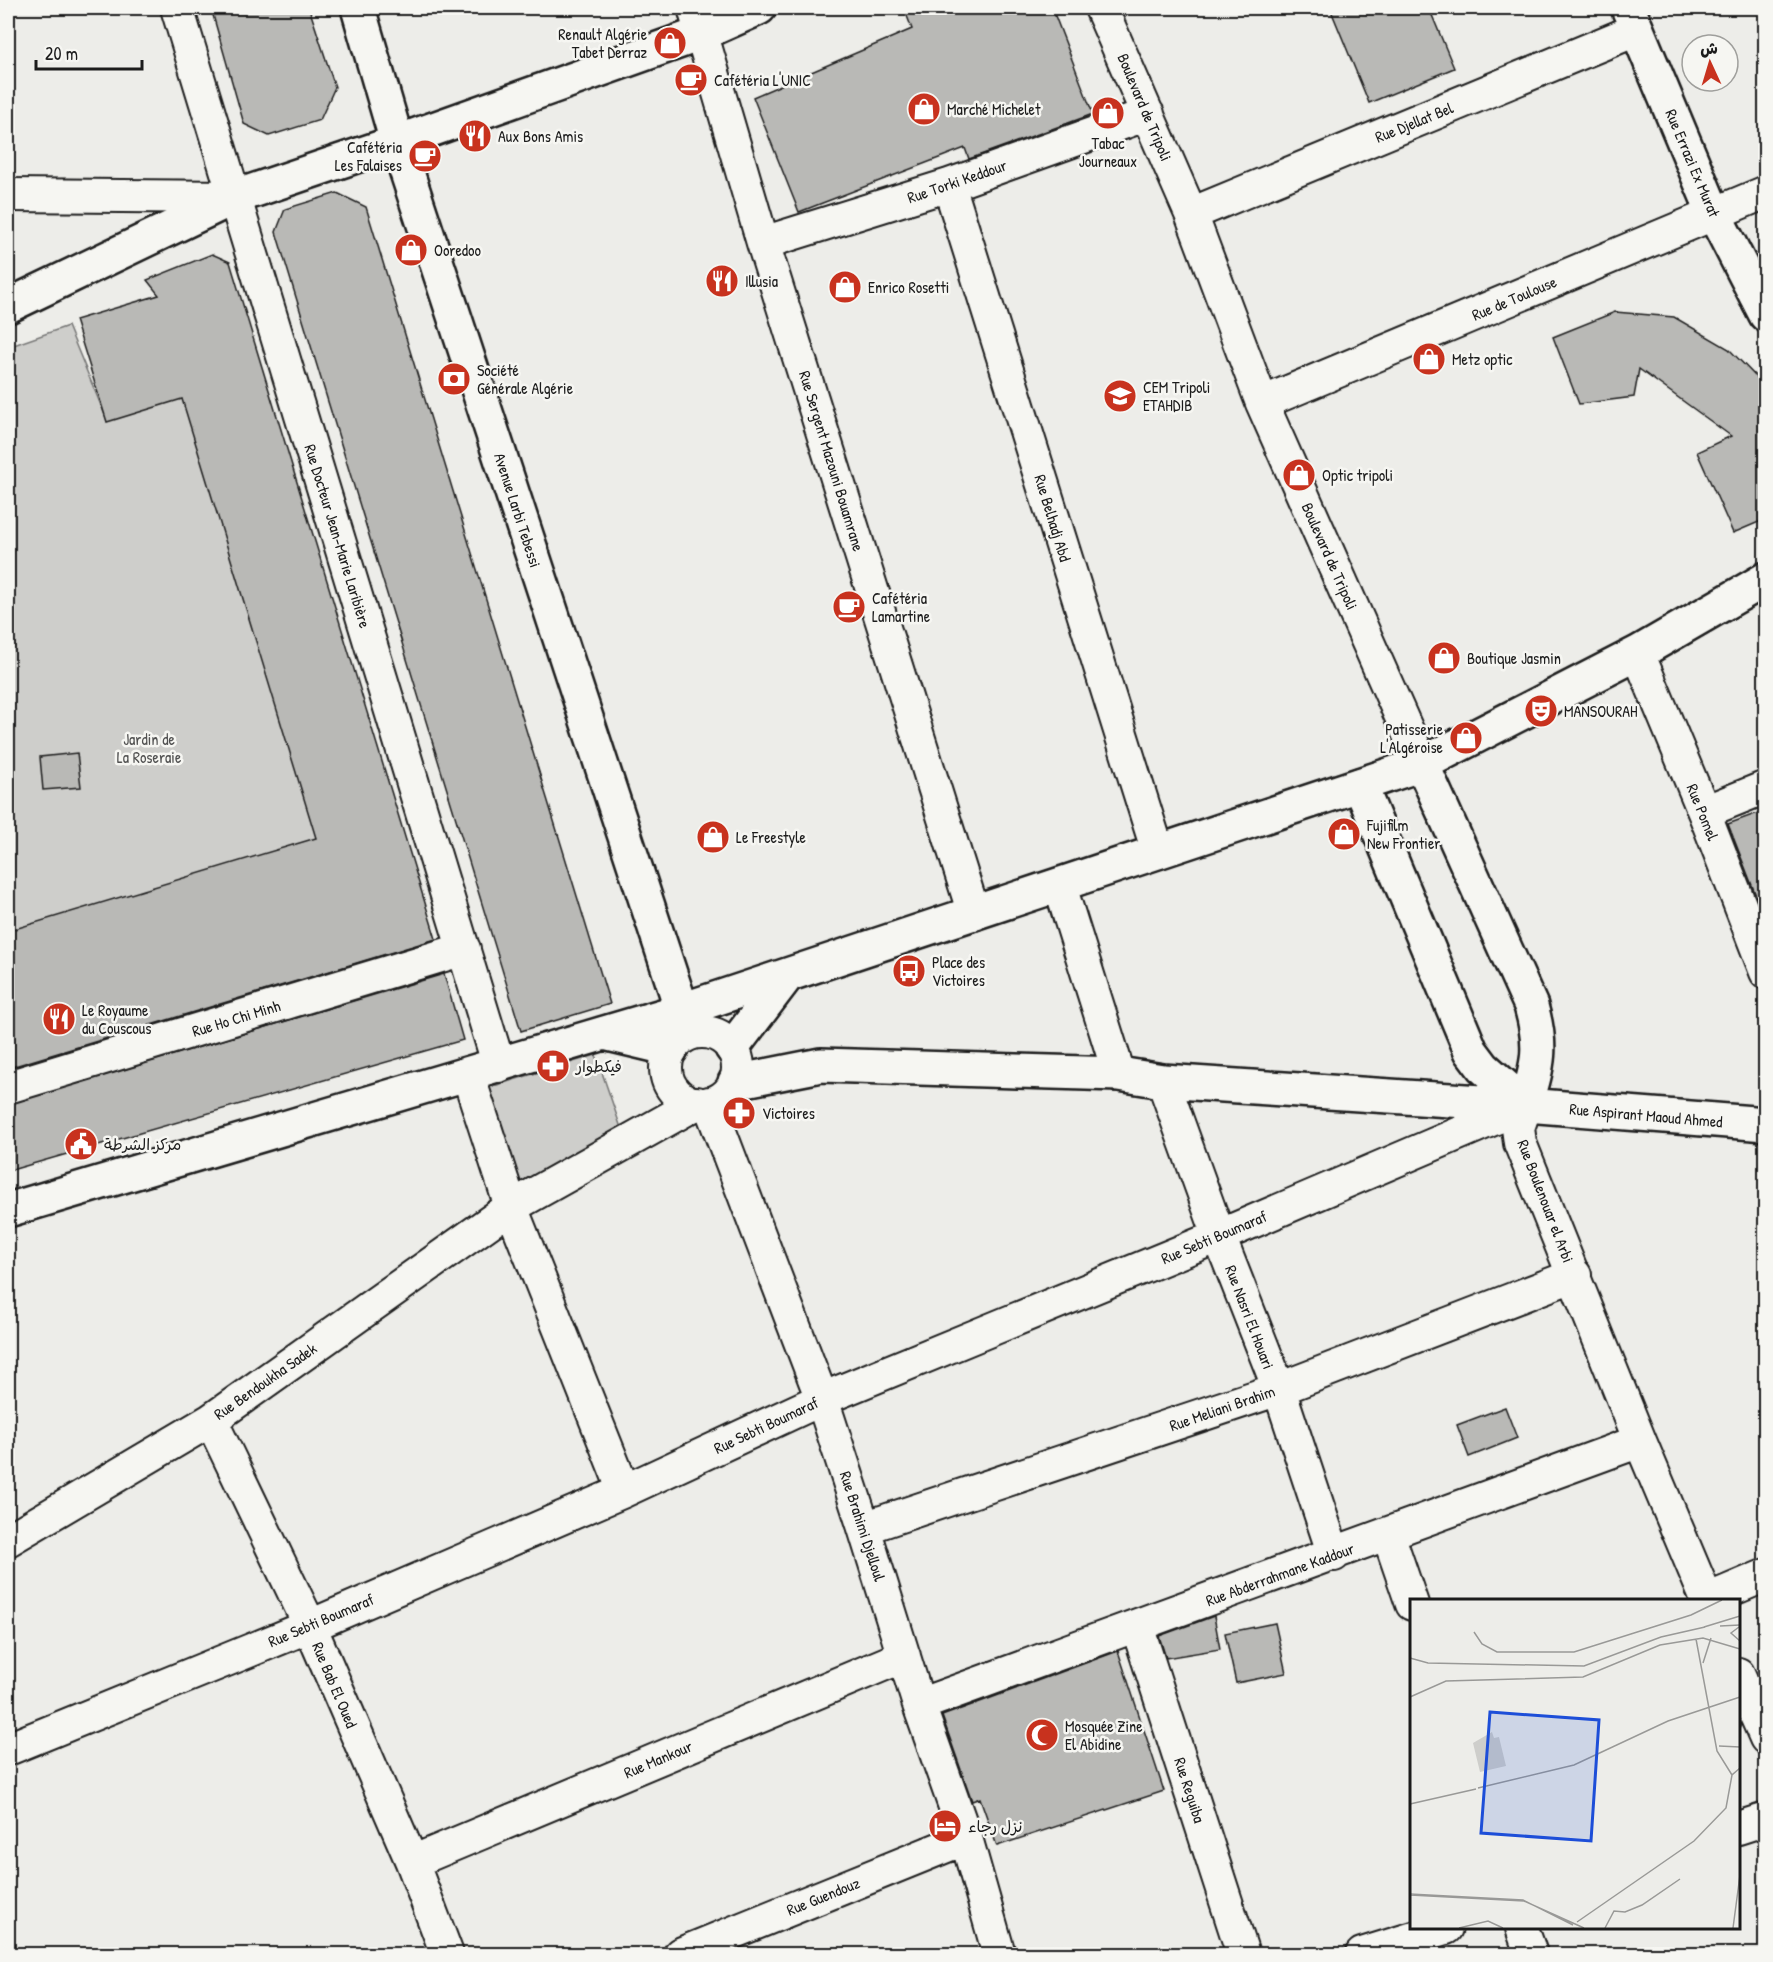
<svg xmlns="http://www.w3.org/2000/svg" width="1773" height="1962" font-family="'Patrick Hand','Playpen Sans Arabic',sans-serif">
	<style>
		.green { fill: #cececb; stroke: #757574; stroke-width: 1.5 }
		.building { fill: #b9b9b6; stroke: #1c1c1c; stroke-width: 1.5 }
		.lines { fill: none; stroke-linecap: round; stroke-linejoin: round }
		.minor-casing { stroke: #1c1c1c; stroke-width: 36 }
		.tertiary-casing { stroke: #1c1c1c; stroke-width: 38 }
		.secondary-casing { stroke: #1c1c1c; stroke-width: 38 }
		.minor { stroke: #f6f6f2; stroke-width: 32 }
		.tertiary { stroke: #f6f6f2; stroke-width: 33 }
		.secondary { stroke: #f6f6f2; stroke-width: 33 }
		.labels { text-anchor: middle; stroke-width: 5; stroke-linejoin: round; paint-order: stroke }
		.poi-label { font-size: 16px; fill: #1c1c1c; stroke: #f6f6f2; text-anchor: start }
		.street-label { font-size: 16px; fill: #1c1c1c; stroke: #f6f6f2 }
		.park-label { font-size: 16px; fill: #515151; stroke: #f6f6f2 }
		.inset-road { fill: none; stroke: #999997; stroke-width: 1.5 }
		.view { fill: #1d4ed8; fill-opacity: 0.15; stroke: #1d4ed8; stroke-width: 3 }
		.inset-edge { fill: none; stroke: #1c1c1c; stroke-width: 3 }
	</style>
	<rect width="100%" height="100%" fill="#edede9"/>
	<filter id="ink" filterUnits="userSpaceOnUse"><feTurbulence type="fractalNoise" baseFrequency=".0167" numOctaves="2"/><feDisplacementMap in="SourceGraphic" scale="12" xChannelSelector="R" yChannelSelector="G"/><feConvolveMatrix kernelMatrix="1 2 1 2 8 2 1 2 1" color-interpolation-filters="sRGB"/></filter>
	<g filter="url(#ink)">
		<path class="green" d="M 68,326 L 107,420 L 187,389 L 326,844 L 8,939 L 8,347 Z
			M 596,1055 L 622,1131 L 520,1184 L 484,1089 Z"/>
		<path class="building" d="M 211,8 L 309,8 L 335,87 L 320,120 L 269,136 L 244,124 Z
			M 904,8 L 1052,8 L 1093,114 L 969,159 L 965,148 L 799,212 L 753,97 L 912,29 Z
			M 1330,8 L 1429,8 L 1454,68 L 1369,103 Z
			M 337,193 L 366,207 L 610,1004 L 521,1031 L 276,232 L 285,209 Z
			M 212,254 L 230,262 L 436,939 L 8,1068 L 8,931 L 316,838 L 182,399 L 107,422 L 75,320 L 159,295 L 147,280 Z
			M 1615,312 L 1674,317 L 1729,349 L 1757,378 L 1766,396 L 1766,519 L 1733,533 L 1697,452 L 1731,436 L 1639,369 L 1634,397 L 1579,404 L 1553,337 Z
			M 77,753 L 81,787 L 43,790 L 40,757 Z
			M 1766,810 L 1766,921 L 1728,824 Z
			M 444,974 L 463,1040 L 8,1171 L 8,1104 Z
			M 1505,1407 L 1517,1438 L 1469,1457 L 1457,1425 Z
			M 1214,1616 L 1220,1649 L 1166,1658 L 1159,1636 Z
			M 1275,1623 L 1286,1673 L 1236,1683 L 1225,1633 Z
			M 1118,1651 L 1164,1791 L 997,1846 L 980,1798 L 972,1801 L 942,1716 Z"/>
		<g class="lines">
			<defs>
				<path id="minor" d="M 177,8 L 499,1066
					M 694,8 L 763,243 L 974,914
					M 1101,8 L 1191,214 L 1262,403 L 1422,764
					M 949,185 L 1158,852
					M 8,195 L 235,197
					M 1191,214 L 1636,30
					M 763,243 L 949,185 L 1148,114
					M 1262,403 L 1766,192
					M 1638,653 L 1704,812 L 1766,972
					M 1704,812 L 1766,787
					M 1060,886 L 1119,1074
					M666 1068a36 36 0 1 1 72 0a36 36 0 1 1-72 0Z
					M 468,1075 L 511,1207 L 624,1491
					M 1163,1081 L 1219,1236 L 1279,1389 L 1334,1555
					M 8,1087 L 464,949
					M 709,1103 L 822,1399 L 864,1528 L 919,1705 L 966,1838 L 999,1954
					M 1526,1105 L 1518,1128 L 1520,1143 L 1640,1441 L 1707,1600
					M 211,1420 L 310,1626 L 412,1862 L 447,1954
					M 864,1528 L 1279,1389 L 1575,1275
					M 1388,1534 L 1412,1604
					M 8,1540 L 211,1420 L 511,1207 L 697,1103
					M 1707,1600 L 1766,1575
					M 1137,1626 L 1243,1954
					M 1738,1674 L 1766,1738
					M 919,1705 L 1640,1441
					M 8,1749 L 310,1626 L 624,1491 L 822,1399 L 1219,1236 L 1526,1105
					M 1738,1828 L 1766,1819
					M 412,1862 L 904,1656
					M 1522,1928 L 1531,1954
					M 680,1954 L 966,1838
					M 1362,1954 L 1446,1928"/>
				<path id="tertiary" d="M 358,8 L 397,142 L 682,1010
					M 1628,8 L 1714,214 L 1766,315
					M 8,306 L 235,197 L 397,142 L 703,33 L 759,8
					M 1422,764 L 1531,1006 C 1543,1048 1538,1064 1526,1105
					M 1360,785 L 1471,1051 L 1483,1067 L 1526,1105
					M 735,1082 L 821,1065 L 1119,1074 L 1163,1081 L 1526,1105 L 1766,1124"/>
				<path id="secondary" d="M 608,1034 L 671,1049
					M 732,1048 L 786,977
					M 8,1210 L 682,1010 L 1422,764 L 1638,653 L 1766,579"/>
			</defs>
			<use href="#minor" class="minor-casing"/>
			<use href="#tertiary" class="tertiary-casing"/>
			<use href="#secondary" class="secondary-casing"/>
			<use href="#minor" class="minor"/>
			<use href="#tertiary" class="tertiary"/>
			<use href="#secondary" class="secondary"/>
		</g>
	</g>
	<defs>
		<symbol id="shop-disc" viewBox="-11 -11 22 22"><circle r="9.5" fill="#c8321e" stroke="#f6f6f2"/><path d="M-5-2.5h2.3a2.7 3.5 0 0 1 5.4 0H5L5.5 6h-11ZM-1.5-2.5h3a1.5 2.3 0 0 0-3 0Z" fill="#fff"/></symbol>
		<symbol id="cafe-disc" viewBox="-11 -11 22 22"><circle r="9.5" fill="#c8321e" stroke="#f6f6f2"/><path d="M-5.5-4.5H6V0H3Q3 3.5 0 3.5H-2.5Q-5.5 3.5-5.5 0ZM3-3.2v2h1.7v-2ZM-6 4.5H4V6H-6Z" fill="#fff"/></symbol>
		<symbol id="restaurant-disc" viewBox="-11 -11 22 22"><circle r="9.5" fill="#c8321e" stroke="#f6f6f2"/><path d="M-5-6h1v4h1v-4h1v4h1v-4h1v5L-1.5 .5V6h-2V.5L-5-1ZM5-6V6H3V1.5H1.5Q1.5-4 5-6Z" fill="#fff"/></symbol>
		<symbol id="bank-disc" viewBox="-11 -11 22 22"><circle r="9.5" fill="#c8321e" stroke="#f6f6f2"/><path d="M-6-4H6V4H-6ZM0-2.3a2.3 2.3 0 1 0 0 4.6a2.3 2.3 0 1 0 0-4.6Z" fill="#fff"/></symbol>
		<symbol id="school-disc" viewBox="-11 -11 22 22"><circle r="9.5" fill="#c8321e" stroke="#f6f6f2"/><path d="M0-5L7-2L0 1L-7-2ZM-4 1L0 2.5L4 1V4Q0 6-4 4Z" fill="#fff"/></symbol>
		<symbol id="theatre-disc" viewBox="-11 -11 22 22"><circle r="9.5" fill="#c8321e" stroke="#f6f6f2"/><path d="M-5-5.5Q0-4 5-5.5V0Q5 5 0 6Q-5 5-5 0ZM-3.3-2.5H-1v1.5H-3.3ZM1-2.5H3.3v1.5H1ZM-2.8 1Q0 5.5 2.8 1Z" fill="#fff"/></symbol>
		<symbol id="bus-disc" viewBox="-11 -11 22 22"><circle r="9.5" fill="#c8321e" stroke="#f6f6f2"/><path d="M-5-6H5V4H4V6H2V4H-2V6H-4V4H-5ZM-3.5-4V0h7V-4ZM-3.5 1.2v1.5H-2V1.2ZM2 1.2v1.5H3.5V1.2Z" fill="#fff"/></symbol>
		<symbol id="pharmacy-disc" viewBox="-11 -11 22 22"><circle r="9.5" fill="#c8321e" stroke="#f6f6f2"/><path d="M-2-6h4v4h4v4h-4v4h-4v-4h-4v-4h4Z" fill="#fff"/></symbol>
		<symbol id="civic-disc" viewBox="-11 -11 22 22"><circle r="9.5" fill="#c8321e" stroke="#f6f6f2"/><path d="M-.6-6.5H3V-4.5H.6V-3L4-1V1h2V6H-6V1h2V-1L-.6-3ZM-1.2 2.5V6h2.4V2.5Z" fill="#fff"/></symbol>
		<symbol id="mosque-disc" viewBox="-11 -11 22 22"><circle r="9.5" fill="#c8321e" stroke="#f6f6f2"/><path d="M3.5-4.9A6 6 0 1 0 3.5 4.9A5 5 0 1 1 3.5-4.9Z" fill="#fff"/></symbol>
		<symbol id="hotel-disc" viewBox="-11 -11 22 22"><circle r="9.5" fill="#c8321e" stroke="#f6f6f2"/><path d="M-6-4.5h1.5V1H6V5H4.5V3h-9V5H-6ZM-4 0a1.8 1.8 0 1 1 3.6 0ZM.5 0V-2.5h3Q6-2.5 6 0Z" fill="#fff"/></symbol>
	</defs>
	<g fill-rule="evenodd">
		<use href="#shop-disc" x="651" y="24" width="38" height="38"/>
		<use href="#cafe-disc" x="672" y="61" width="38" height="38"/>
		<use href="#shop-disc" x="905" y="90" width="38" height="38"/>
		<use href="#shop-disc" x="1089" y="94" width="38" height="38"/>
		<use href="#restaurant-disc" x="456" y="117" width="38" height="38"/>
		<use href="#cafe-disc" x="406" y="137" width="38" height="38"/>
		<use href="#shop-disc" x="392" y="231" width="38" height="38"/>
		<use href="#restaurant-disc" x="703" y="262" width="38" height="38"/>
		<use href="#shop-disc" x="826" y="268" width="38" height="38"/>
		<use href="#shop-disc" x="1410" y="340" width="38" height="38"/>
		<use href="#bank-disc" x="435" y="360" width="38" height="38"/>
		<use href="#school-disc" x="1101" y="377" width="38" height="38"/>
		<use href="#shop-disc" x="1280" y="456" width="38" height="38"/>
		<use href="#cafe-disc" x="830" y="588" width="38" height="38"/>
		<use href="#shop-disc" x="1425" y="639" width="38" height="38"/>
		<use href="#theatre-disc" x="1522" y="692" width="38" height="38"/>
		<use href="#shop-disc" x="1447" y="719" width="38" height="38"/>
		<use href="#shop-disc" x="1325" y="815" width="38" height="38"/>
		<use href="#shop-disc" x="694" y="818" width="38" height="38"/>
		<use href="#bus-disc" x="890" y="952" width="38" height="38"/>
		<use href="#restaurant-disc" x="40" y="1000" width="38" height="38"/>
		<use href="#pharmacy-disc" x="534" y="1047" width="38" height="38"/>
		<use href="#pharmacy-disc" x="720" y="1094" width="38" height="38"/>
		<use href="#civic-disc" x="62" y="1125" width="38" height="38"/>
		<use href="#mosque-disc" x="1023" y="1716" width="38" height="38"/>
		<use href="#hotel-disc" x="926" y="1807" width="38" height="38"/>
	</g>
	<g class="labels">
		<g class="poi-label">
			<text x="647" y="40" text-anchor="end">Renault Algérie<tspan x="647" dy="18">Tabet Derraz</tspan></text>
			<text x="714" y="86">Cafétéria L'UNIC</text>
			<text x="947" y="115">Marché Michelet</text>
			<text x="498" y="142">Aux Bons Amis</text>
			<text x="1108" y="149" text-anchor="middle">Tabac<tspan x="1108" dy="18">Journeaux</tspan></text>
			<text x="402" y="153" text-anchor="end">Cafétéria<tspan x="402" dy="18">Les Falaises</tspan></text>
			<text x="434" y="256">Ooredoo</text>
			<text x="745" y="287">Illusia</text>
			<text x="868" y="293">Enrico Rosetti</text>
			<text x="1452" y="365">Metz optic</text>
			<text x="477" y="376">Société<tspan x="477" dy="18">Générale Algérie</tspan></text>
			<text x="1143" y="393">CEM Tripoli<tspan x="1143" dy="18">ETAHDIB</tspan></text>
			<text x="1322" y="481">Optic tripoli</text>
			<text x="872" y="604">Cafétéria<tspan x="872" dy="18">Lamartine</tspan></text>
			<text x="1467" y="664">Boutique Jasmin</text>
			<text x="1564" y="717">MANSOURAH</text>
			<text x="1443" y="735" text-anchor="end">Patisserie<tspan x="1443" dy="18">L'Algéroise</tspan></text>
			<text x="1367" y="831">Fujifilm<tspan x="1367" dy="18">New Frontier</tspan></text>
			<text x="736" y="843">Le Freestyle</text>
			<text x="932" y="968">Place des<tspan x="932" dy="18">Victoires</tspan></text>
			<text x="82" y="1016">Le Royaume<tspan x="82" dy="18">du Couscous</tspan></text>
			<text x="576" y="1072">فيكطوار</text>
			<text x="762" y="1119">Victoires</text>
			<text x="104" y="1150">مركز الشرطة</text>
			<text x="1065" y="1732">Mosquée Zine<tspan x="1065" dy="18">El Abidine</tspan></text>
			<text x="968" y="1832">نزل رجاء</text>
		</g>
		<g class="street-label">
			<text transform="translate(1145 107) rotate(67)" y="6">Boulevard de Tripoli</text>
			<text transform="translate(1414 122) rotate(-22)" y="6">Rue Djellat Bel</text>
			<text transform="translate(1693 163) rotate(67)" y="6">Rue Errazi Ex Murat</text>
			<text transform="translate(957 181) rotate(-19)" y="6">Rue Torki Keddour</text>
			<text transform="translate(1514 298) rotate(-23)" y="6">Rue de Toulouse</text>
			<text transform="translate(832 461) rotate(73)" y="6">Rue Sergent Mazouni Bouamrane</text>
			<text transform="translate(518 510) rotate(72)" y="6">Avenue Larbi Tebessi</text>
			<text transform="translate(1053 518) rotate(73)" y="6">Rue Belhadj Abd</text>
			<text transform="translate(338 536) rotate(73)" y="6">Rue Docteur Jean-Marie Laribière</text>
			<text transform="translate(1330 556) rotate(66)" y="6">Boulevard de Tripoli</text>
			<text transform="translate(1703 812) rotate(68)" y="6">Rue Pomel</text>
			<text transform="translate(236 1018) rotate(-17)" y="6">Rue Ho Chi Minh</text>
			<text transform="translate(1646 1115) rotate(5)" y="6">Rue Aspirant Maoud Ahmed</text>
			<text transform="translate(1546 1201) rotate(69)" y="6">Rue Boulenouar el Arbi</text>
			<text transform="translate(1214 1237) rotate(-23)" y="6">Rue Sebti Boumaraf</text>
			<text transform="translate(1250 1317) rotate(69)" y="6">Rue Nasri El Houari</text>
			<text transform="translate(265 1381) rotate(-35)" y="6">Rue Bendoukha Sadek</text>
			<text transform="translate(1222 1408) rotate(-19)" y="6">Rue Meliani Brahim</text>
			<text transform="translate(766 1425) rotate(-25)" y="6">Rue Sebti Boumaraf</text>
			<text transform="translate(863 1526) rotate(72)" y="6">Rue Brahimi Djelloul</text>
			<text transform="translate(1280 1574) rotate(-20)" y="6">Rue Abderrahmane Kaddour</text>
			<text transform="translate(321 1620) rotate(-23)" y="6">Rue Sebti Boumaraf</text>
			<text transform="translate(335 1685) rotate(67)" y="6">Rue Bab El Oued</text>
			<text transform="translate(658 1759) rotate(-23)" y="6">Rue Mankour</text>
			<text transform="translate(1190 1790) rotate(72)" y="6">Rue Reguiba</text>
			<text transform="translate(823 1896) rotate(-22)" y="6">Rue Guendouz</text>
		</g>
		<g class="park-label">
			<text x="149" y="745">Jardin de<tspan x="149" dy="18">La Roseraie</tspan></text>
		</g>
	</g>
	<g transform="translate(1410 1599)">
		<rect width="330" height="330" fill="#edede9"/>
		<path d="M 82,133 L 84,139 L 89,138 L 96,167 L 70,173 L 63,144 Z" fill="#cececb"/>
		<path class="inset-road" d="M 310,27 L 330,26M 294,28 L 330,17M 329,28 L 321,34 L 330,42M 64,33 L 72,45 L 87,53 L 164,53 L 281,16 L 312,1M 286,40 L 307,152 L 322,176M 0,59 L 18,64 L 174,67 L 251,38 L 295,28M 293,64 L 301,39M 0,98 L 36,82 L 173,78 L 250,46 L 293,39 L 330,50M 309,147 L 330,148M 68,189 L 164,166 L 258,122 L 330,98M 0,205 L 66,190M 0,295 L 113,301 L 163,326M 0,296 L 114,302 L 174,329M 167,323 L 284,242 L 316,209 L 322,176 L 330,169M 49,329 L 78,322 L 93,329M 195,329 L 204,312 L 215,313 L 232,306 L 270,280M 323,329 L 330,276"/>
		<path class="view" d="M 80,113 L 189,121 L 181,242 L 71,234 Z"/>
		<rect width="330" height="330" class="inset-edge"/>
	</g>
	<rect width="1773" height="1962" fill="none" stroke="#f6f6f2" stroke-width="30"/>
	<rect x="15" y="15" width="1743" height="1932" fill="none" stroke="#1c1c1c" stroke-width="2" filter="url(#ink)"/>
	<g transform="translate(1710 63) rotate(356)"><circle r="28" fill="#f6f6f2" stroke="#9f9f9c" stroke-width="1.5"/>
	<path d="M0-4.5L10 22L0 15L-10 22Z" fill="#c8321e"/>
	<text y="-9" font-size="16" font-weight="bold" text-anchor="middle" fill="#1c1c1c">ش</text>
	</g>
	<path d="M36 60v9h106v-9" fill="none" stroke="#1c1c1c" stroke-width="3"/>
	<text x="45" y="60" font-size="18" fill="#1c1c1c" stroke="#f6f6f2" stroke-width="4.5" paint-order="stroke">20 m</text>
</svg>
